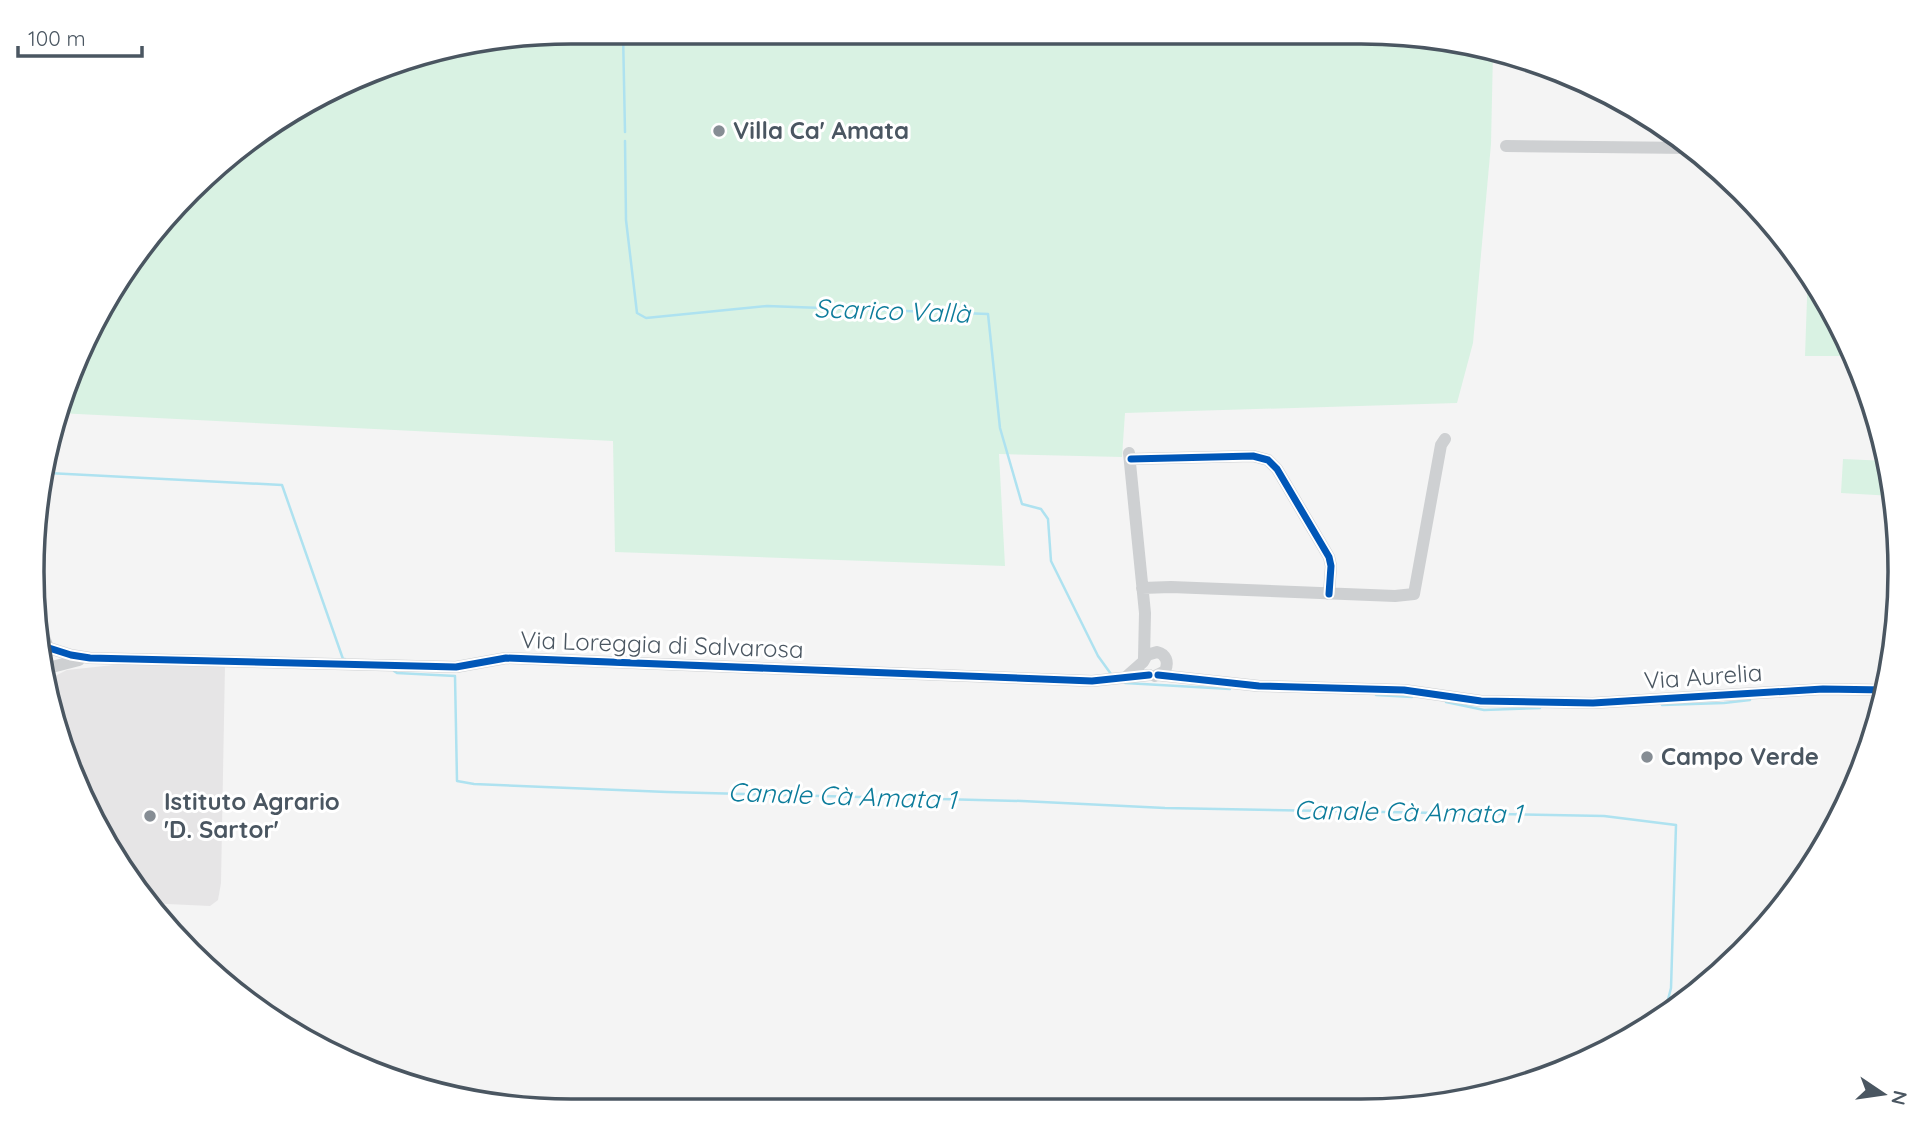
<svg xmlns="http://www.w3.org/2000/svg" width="1932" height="1143" font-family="Quicksand,sans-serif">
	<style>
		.education { fill: #e6e5e6 }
		.green { fill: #d9f2e3 }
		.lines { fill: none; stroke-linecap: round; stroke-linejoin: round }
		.stream { stroke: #aee2f0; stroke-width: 2.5 }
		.minor { stroke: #ced0d2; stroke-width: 12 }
		.cycleway-casing { stroke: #fff; stroke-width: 11 }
		.cycleway { stroke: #0057b8; stroke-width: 7 }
		.poi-dot { fill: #868d94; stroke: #fff; stroke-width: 2.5 }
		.labels { text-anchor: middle; stroke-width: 6; stroke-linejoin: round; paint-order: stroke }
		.poi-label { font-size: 24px; font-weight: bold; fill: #4a5661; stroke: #fff; text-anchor: start }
		.street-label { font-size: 24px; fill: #4a5661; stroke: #fff }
		.water-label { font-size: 26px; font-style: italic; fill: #0c7c9b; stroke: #fff }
		.rim { fill: none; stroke: #4a5661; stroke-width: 3.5 }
	</style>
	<rect width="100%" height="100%" fill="#f4f4f4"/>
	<path class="education" d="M 151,661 L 225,665 L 221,883 L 218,900 L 210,906 L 146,903 L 143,900 L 60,745 L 50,682 L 51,678 L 67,670 Z"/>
	<path class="green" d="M 572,32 L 1396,33 L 1493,52 L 1491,144 L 1473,343 L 1457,403 L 1125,413 L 1122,457 L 999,454 L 1005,566 L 615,552 L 613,441 L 58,413 L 60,398 L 123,271 L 243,143 L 398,60 Z
		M 1808,270 L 1810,272 L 1855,356 L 1805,356 Z
		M 1843,459 L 1888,461 L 1893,496 L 1841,493 Z"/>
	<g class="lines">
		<path class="stream" d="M 623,32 L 625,132
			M 625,141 L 626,220 L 637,313 L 646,318 L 767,306 L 988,314 L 1000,428 L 1022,504 L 1041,509 L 1048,519 L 1051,561 L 1098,656 L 1111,674
			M 48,473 L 282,485 L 343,659 L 345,659
			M 394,671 L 397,673 L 455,676 L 457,781 L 474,784 L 667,792 L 1022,801 L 1165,808 L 1604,816 L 1676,825 L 1671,988 L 1664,1015
			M 1125,683 L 1230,689
			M 1376,695 L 1412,697
			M 1446,702 L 1484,710 L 1540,708
			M 1662,705 L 1724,703 L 1750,700"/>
		<path class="minor" d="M 1506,146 L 1692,148
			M 1129,453 L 1145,613 L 1144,658
			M 1131,459 L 1253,456 L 1268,460 L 1277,469 L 1329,557 L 1331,566 L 1329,594
			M 1142,588 L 1171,587 L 1395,596 L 1414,594 L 1441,445 L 1445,439
			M 36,601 L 37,536
			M 41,630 L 47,645
			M 49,648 L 71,655 L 90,658 L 456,667 L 506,658 L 1092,681 L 1149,675
			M 48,668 L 79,660
			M 1158,675 L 1259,686 L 1404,690 L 1481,701 L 1593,703 L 1823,689 L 1886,690
			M 1126,677 L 1143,662 L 1147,655 L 1157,652 C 1166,654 1169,662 1165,671 L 1155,676"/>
		<defs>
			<path id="cycleway" d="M 1131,459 L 1253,456 L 1268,460 L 1277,469 L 1329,557 L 1331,566 L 1329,594
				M 49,648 L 71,655 L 90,658 L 456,667 L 506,658 L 1092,681 L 1149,675
				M 1158,675 L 1259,686 L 1404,690 L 1481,701 L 1593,703 L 1823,689 L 1886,690"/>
		</defs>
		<use href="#cycleway" class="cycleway-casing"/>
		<use href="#cycleway" class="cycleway"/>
	</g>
	<g class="poi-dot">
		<circle cx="719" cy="131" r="7"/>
		<circle cx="1647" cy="757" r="7"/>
		<circle cx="150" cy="816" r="7"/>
	</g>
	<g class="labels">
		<g class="poi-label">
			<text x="733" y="139">Villa Ca' Amata</text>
			<text x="1661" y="765">Campo Verde</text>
			<text x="164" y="810">Istituto Agrario<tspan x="164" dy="28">'D. Sartor'</tspan></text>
		</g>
		<g class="street-label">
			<text transform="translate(662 645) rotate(2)" y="8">Via Loreggia di Salvarosa</text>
			<text transform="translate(1703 677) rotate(-4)" y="8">Via Aurelia</text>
		</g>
		<g class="water-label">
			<text transform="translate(892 311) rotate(2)" y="9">Scarico Vallà</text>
			<text transform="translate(842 796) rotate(2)" y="9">Canale Cà Amata 1</text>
			<text transform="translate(1408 812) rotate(1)" y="9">Canale Cà Amata 1</text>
		</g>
	</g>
	<path d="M0 0H1932V1143H0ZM571 44H1361A527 527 0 0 1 1888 571V572A527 527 0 0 1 1361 1099H571A527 527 0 0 1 44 572V571A527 527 0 0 1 571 44Z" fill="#fff" fill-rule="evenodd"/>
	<path class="rim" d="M571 44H1361A527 527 0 0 1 1888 571V572A527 527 0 0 1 1361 1099H571A527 527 0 0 1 44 572V571A527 527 0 0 1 571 44Z"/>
	<g transform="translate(1883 1094) rotate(103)" stroke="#ffffff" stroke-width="5" paint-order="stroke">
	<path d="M0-5L12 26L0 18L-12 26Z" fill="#4a5661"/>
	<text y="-10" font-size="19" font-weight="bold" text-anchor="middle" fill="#4a5661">N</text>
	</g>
	<path d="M18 46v10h124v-10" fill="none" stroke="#4a5661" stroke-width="3.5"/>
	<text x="28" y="46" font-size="21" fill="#4a5661" stroke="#ffffff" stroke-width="5" paint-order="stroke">100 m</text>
</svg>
